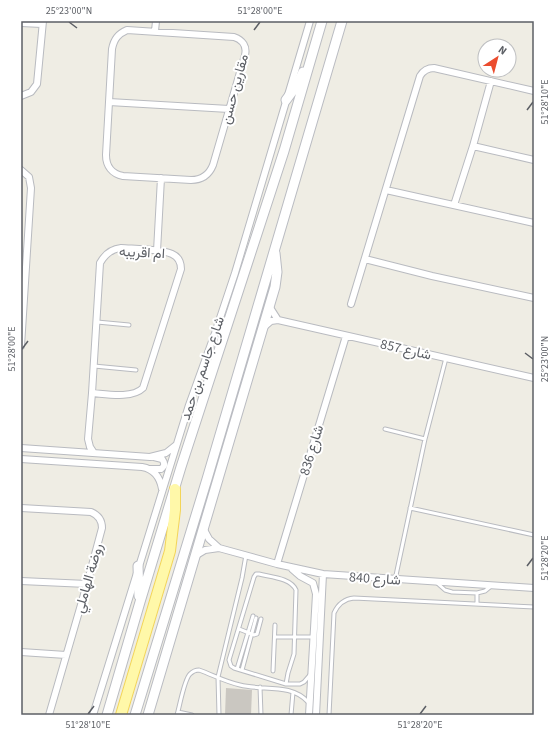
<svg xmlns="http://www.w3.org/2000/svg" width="555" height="736" font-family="'Source Sans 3',Vazirmatn,sans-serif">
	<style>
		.building { fill: #cac7c1 }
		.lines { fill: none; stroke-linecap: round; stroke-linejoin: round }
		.lane-casing { stroke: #b9bbc0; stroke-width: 5 }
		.street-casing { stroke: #b9bbc0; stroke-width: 8 }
		.secondary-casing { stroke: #babcc2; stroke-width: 11 }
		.primary-casing { stroke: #f3d559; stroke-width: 12 }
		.lane { stroke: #fff; stroke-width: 3 }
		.street { stroke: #fff; stroke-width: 6 }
		.secondary { stroke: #fff; stroke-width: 9 }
		.primary { stroke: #fff8a9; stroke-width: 10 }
		.ticks { fill: none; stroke: #5c5f65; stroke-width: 1.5 }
		.labels { text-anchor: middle; stroke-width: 4; stroke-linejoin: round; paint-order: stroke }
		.street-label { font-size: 14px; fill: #5c5f65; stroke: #fff }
		.neatline { fill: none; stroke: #5c5f65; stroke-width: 1.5 }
		.ticks-label { font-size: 10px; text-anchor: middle; fill: #5c5f65 }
	</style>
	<rect width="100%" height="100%" fill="#efede4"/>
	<path class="building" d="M 226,688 L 252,690 L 251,715 L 225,715 Z"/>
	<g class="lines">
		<defs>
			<path id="lane" d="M 97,322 L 129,325
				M 94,366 L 136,370
				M 385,429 L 425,439
				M 410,508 L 534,535
				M 395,580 L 425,439 L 446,358
				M 436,582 L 445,590 L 452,592 L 477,593 L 485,591 L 491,586
				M 477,604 L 477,593
				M 239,629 L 254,635 L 257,634 L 261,619
				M 275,637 L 313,637
				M 237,669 L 253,616
				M 242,670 L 256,618
				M 273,671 L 275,625
				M 286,684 L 288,673 L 294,654 L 296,590 C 291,578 271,577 259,574 L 256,574 L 254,577 L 229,660 L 231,666 L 234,668 L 286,684 L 300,684 L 304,682 L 310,675
				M 260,687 L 261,715
				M 178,712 L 192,715
				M 177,715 C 180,705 184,680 190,674 C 193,671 196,670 199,670 C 213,675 226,682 240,685 C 263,691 291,683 308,702
				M 219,715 L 218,677 L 242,578 L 246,555
				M 291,715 L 293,692
				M 329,715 L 334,613 C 338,604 344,599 354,598 L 534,607"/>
			<path id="street" d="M 21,23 L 42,24
				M 127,30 L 234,37 C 243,40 247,47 245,55 L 213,165 C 209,175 202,180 191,180 L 123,176 C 112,174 106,166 106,155 L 112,49 C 114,39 118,34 127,30 Z
				M 155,31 L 156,21
				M 21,96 L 31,92 L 37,84 L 43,21
				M 109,102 L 229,109
				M 473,146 L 534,160
				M 21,170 L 29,177 L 31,188 L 21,346
				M 386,190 L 534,223
				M 454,205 L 473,146 L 491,81
				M 121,248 C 134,249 161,249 172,254 C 179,257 181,263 181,269 L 143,388 C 132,399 106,394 92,393 L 100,263 C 105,254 111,249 121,248 Z
				M 157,251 L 161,178
				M 365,259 L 432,276 L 534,298
				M 351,304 L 420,76 C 423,71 427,68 434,68 L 534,91
				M 269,306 L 278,320
				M 264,327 L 271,321 L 278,320 L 534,378
				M 92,393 L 88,439 L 90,447 L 94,453
				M 21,448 L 150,457 L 166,453 L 176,445
				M 21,459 L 142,467 C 154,469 160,477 162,489
				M 150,469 L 161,469 C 165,466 165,463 162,459 L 154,457
				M 21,508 L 91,512 C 98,515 102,520 102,528 L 87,584 L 49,715
				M 203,528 L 209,539 L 219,548 L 277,564 L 323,574 L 534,588
				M 195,556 L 205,550 L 219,548
				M 277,564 L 346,336
				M 292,569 L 300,576 L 313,583 L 316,594 L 309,715
				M 21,581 L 87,584
				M 21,652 L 66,655
				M 93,715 L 189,405 L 215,333 L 235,273 L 310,21
				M 316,715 L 323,574"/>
			<path id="secondary" d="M 286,100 L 297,85 L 303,72
				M 138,566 L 139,596
				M 107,715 L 140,602 L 181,467 L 284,151 L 322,21
				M 135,715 L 207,479 L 342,21
				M 148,715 L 275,287 L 277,272 L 275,253"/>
			<path id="primary" d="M 121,715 L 170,551 L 175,510 L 175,489"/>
		</defs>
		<use href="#lane" class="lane-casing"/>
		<use href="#street" class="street-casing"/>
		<use href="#secondary" class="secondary-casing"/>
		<use href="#primary" class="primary-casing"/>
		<use href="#lane" class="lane"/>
		<use href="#street" class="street"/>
		<use href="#secondary" class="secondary"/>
		<use href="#primary" class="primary"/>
	</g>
	<path class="ticks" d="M 69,22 L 77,28M 254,30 L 260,22M 527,110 L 533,102M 22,349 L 28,341M 525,353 L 533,359M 527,566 L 533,558M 88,714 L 94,706M 420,714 L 426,706"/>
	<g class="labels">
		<g class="street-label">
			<text transform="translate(234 89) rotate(-75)" y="5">مقارين حسن</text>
			<text transform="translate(142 252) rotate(3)" y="5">ام اقريبه</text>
			<text transform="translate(406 349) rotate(13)" y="5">شارع 857</text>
			<text transform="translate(202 368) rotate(-71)" y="5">شارع جاسم بن حمد</text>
			<text transform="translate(311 450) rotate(-73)" y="5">شارع 836</text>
			<text transform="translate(88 578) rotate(-74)" y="5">روضة الهاملي</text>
			<text transform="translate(375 578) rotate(4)" y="5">شارع 840</text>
		</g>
	</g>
	<rect width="555" height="736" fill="none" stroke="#ffffff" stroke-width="44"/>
	<g transform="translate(497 58) rotate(36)"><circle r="19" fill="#ffffff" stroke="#bebfc1"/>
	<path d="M0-3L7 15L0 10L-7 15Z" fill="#eb4c2e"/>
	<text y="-6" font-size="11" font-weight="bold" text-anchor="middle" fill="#5c5f65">N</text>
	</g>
	<rect x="22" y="22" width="511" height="692" class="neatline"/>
	<g class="ticks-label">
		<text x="69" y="14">25°23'00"N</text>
		<text x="260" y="14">51°28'00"E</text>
		<text transform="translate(544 102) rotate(-90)" y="4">51°28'10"E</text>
		<text transform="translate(11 349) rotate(-90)" y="4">51°28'00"E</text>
		<text transform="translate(544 359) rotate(-90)" y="4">25°23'00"N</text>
		<text transform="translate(544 558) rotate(-90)" y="4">51°28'20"E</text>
		<text x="88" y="728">51°28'10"E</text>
		<text x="420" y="728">51°28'20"E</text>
	</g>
</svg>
